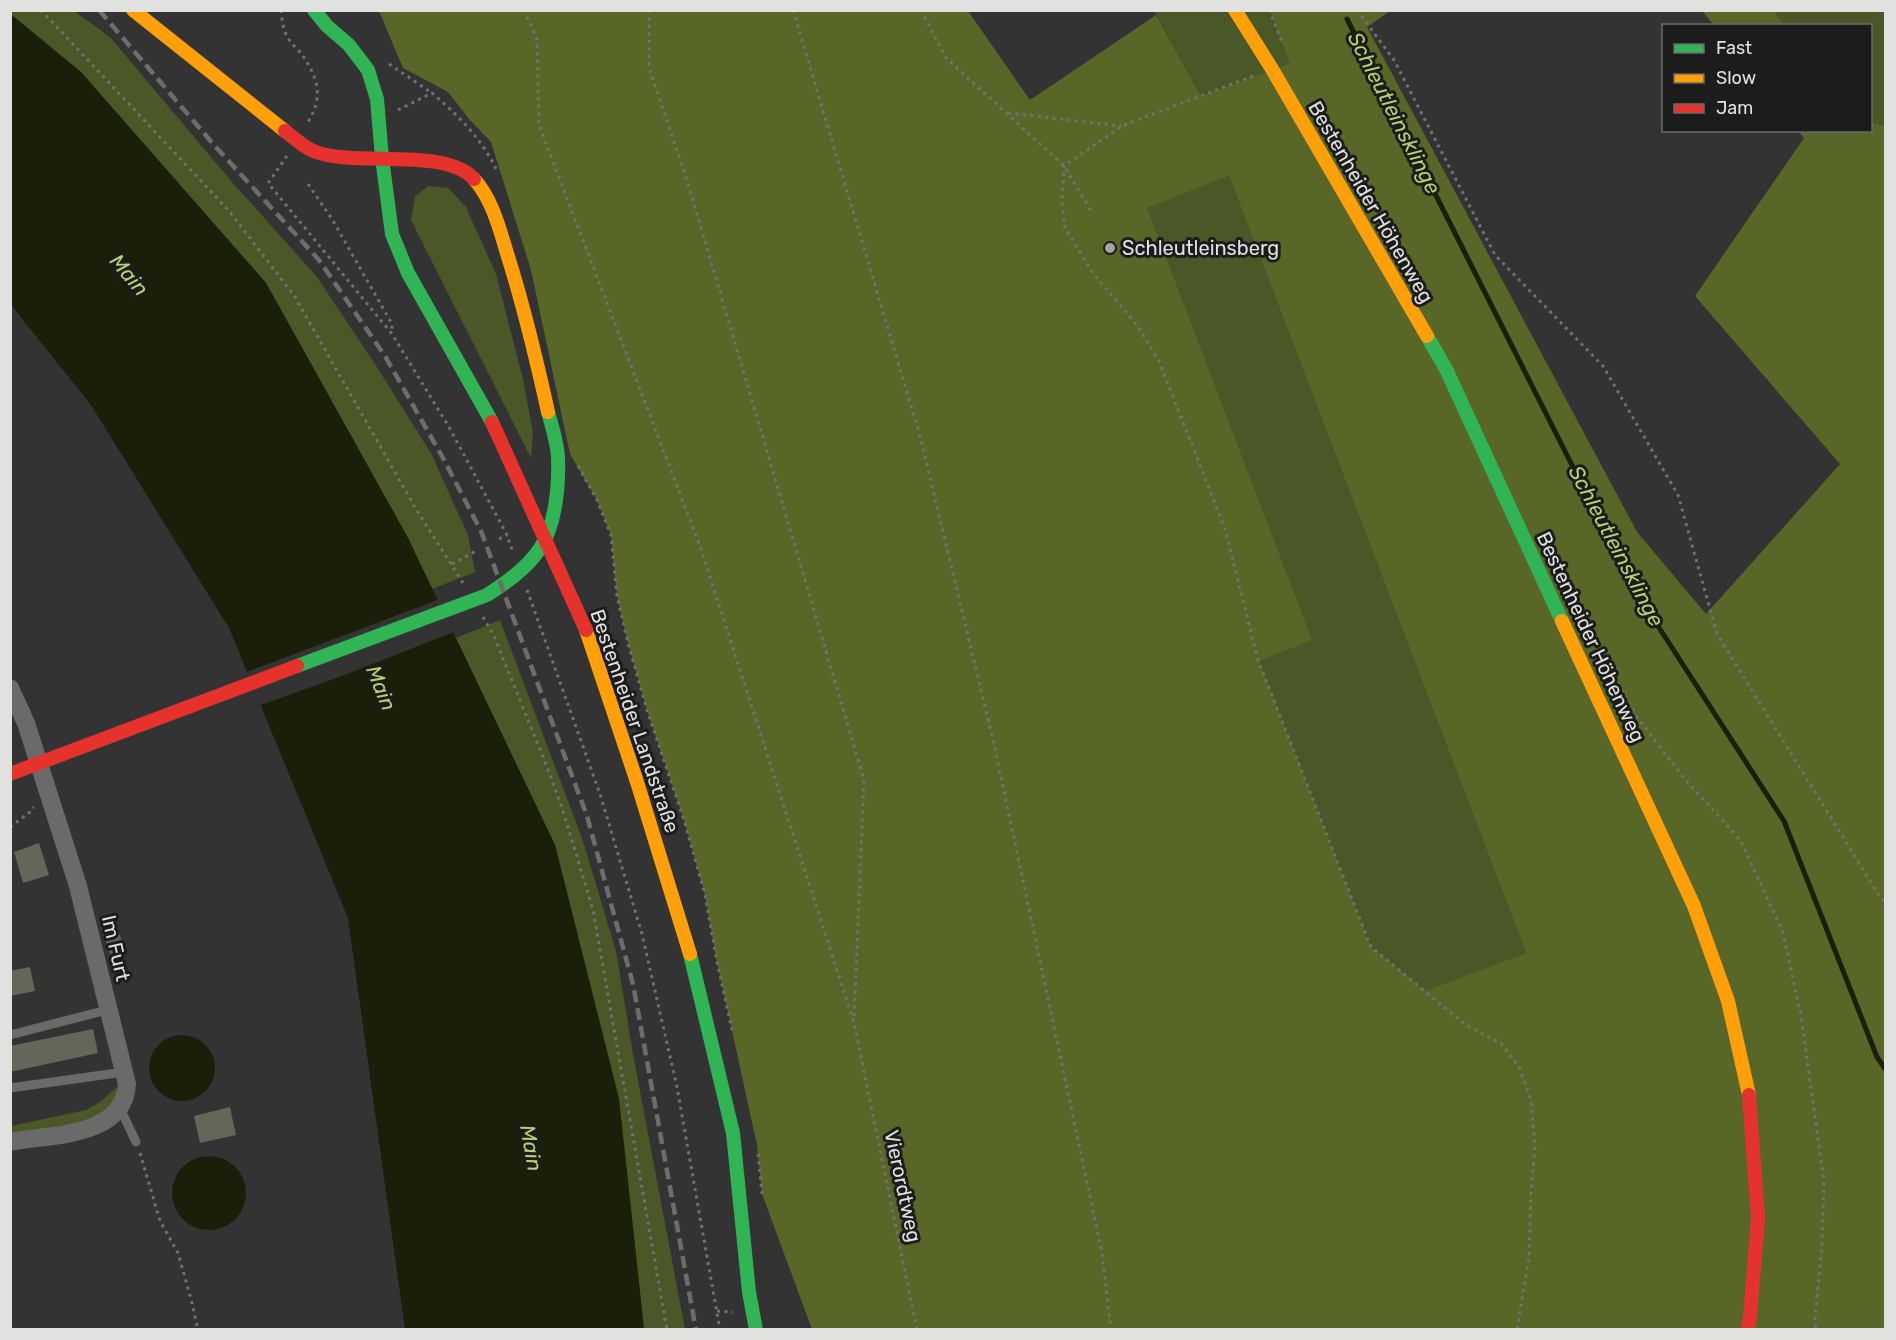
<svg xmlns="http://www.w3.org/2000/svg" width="1896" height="1340" font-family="Rubik,sans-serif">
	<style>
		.green { fill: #4a5726 }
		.forest { fill: #586728; fill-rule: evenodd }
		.water { fill: #1a1f0a }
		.pier { fill: #333 }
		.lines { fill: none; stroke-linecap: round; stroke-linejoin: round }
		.stream { stroke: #1a1f0a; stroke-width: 5 }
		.building { fill: #63675a }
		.path { stroke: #717170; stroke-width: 3; stroke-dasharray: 3 4.5; stroke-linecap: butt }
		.lane { stroke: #6a6a69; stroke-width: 9 }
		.street { stroke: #6a6a69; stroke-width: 18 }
		.fast { stroke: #30b455; stroke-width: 14 }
		.slow { stroke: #ff9f0a; stroke-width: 14 }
		.jam { stroke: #e5322d; stroke-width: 14 }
		.rail { stroke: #6d6d6c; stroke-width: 4.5; stroke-dasharray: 12 6; stroke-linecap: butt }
		.poi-dot { fill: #a4a5a3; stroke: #1b1c1b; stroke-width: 2 }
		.labels { text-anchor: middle; stroke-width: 6; stroke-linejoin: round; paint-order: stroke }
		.street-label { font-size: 20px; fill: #e1e2e0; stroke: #1b1c1b }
		.poi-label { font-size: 20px; fill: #e1e2e0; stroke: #1b1c1b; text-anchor: start }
		.water-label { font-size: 21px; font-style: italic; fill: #b8d36e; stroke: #1b1c1b }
	</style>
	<rect width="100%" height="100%" fill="#333"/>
	<path class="green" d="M 10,11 L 74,11 L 110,37 L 232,182 L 317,277 L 375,364 L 432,455 L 468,535 L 475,572 L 432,589 L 408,538 L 266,283 L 81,72 L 11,14 Z
		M 1154,11 L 1268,11 L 1291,63 L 1201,96 Z
		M 1774,11 L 1885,11 L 1885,126 L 1871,122 L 1870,26 L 1784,25 Z
		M 1229,176 L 1526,953 L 1426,992 L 1371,947 L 1258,660 L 1311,640 L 1146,208 Z
		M 428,186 L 448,188 L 466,207 L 496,274 L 523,379 L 533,433 L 531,458 L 411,220 L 415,197 Z
		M 500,620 L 583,841 L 616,951 L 633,1054 L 685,1329 L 644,1329 L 619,1099 L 555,845 L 456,638 Z
		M 117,1087 L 117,1099 L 104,1115 L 73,1124 L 11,1134 L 11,1126 L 86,1110 L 100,1102 Z"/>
	<path class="forest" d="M 379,11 L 968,11 L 1030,100 L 1156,15 L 1201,96 L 1290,63 L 1269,11 L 1390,11 L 1367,27 L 1637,532 L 1706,614 L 1840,464 L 1695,296 L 1804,138 L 1798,131 L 1870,130 L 1871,122 L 1885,126 L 1885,1329 L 812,1329 L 762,1194 L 757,1145 L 717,962 L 705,895 L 685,823 L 647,710 L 628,643 L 617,596 L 611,535 L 597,500 L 570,454 L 531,270 L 491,142 L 469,119 L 448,92 L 403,68 ZM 1229,176 L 1526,953 L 1426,991 L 1371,947 L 1259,661 L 1312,640 L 1147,208 Z
		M 1702,11 L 1774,11 L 1784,25 L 1714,25 Z"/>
	<path class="water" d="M 10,14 L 81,72 L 266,283 L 408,538 L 555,845 L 619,1099 L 644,1329 L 405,1329 L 348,918 L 229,628 L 91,405 L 11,305 Z
		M149 1068a33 33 0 1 1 66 0a33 33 0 1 1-66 0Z
		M172 1193a37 37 0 1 1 74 0a37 37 0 1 1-74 0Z"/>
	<path class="pier" d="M 440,599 L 456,631 L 342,676 L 258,706 L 244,673 Z"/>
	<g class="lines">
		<path class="stream" d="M 1347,19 L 1636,592 L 1784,821 L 1877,1057 L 1886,1070"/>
	</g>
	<path class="building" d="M 39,843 L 49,875 L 23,883 L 14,852 Z
		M 116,922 L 124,950 L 110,954 L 101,927 Z
		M 30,967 L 35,991 L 10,996 L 10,971 Z
		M 93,1029 L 98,1053 L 10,1072 L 10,1046 Z
		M 230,1107 L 236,1135 L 200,1143 L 194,1116 Z"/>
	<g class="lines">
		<path class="path" d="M 41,10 L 230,212 L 295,297 L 416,509 L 463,583
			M 281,10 C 282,20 283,30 288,38 C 292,45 299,50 303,56 C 319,80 323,98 308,122
			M 524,10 L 537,39 L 539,125 L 700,546 L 854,1023 L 917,1330
			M 649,10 L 649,68 L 686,177 L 864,780 L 854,1019
			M 793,10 L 920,436 L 994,744 L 1102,1253 L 1111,1330
			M 921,10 L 946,58 L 1064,166 L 1093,214
			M 1269,10 L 1283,45
			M 1357,10 L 1394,60 L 1495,255 L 1603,366 L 1678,495 L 1717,634 L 1880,897 L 1886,903
			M 389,64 L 432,93
			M 1253,76 L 1122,126 L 1064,166 L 1062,202 L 1065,228 L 1092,272 L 1137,325 L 1159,361 L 1225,529 L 1258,660 L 1371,947 L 1466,1025 L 1502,1044 L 1520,1069 L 1531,1100 L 1535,1147 L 1531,1192 L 1529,1256 L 1517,1330
			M 398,110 L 432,93 C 459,116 483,140 498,173
			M 1008,113 L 1121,126
			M 287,156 L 268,183 L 392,334 L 449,427 L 507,535 L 512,550
			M 1356,170 L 1360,174 L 1368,190
			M 308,184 L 332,219 L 392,324 L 392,333
			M 578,466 L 597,500 L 611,535 L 617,596 L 628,643 L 647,710 L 685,823 L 705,895 L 717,962 L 732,1030
			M 499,539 L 507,535
			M 452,564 L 478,550
			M 527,590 L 600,794 L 642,934 L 677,1087 L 720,1330
			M 483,617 L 494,636 L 549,772 L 564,814 L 593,910 L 667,1330
			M 1610,670 L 1637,717 L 1683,777 L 1741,841 L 1783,933 L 1801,1016 L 1824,1182 L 1822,1246 L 1815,1318 L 1816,1330
			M 10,827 L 30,812 L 34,807
			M 140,1153 L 160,1221 L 178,1253 L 191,1299 L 198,1330
			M 758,1154 L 762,1194
			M 717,1311 L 733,1312"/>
		<path class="lane" d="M 10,1035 L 107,1010
			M 10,1088 L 124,1072
			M 120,1108 L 136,1142"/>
		<path class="street" d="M 10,688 L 26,723 L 78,886 L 127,1084 C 124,1138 50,1134 10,1142"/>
		<path class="fast" d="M 314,10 L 327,26 L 349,45 L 368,70 L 377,99 L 382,158 L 392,234 L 408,273 L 492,422
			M 1427,336 L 1446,369 L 1562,621
			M 297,666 L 487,595 C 506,583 526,569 539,550 C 556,526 559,485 558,457 C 557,442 552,426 548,412
			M 690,954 L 733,1133 L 749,1292 L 756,1330"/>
		<path class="slow" d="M 133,10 L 285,131
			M 1235,10 L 1272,69 L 1427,336
			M 474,179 C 494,201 501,235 510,263 C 525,312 537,362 548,412
			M 1562,621 L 1694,906 L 1728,1001 L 1749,1095
			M 586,630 L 637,782 L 690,954"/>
		<path class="jam" d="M 285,131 C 294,138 306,149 316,152 C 358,167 445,147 474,179
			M 492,422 L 586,630
			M 10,774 L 297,666
			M 1747,1330 L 1750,1317 L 1758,1218 L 1749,1095"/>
		<path class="rail" d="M 99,10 L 214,145 L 319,260 L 385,356 L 443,458 L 481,531 L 587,816 L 633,984 L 696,1330"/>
	</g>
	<circle class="poi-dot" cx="1110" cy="248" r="6"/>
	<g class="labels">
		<g class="street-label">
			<text transform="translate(1371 202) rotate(60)" y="7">Bestenheider Höhenweg</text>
			<text transform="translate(1591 637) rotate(65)" y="7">Bestenheider Höhenweg</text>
			<text transform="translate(635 721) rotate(71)" y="7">Bestenheider Landstraße</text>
			<text transform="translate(116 948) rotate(77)" y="7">Im Furt</text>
			<text transform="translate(903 1186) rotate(78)" y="7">Vierordtweg</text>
		</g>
		<g class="poi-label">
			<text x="1122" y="255">Schleutleinsberg</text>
		</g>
		<g class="water-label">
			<text transform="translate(1394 113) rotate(63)" y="7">Schleutleinsklinge</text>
			<text transform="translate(129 275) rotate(50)" y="7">Main</text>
			<text transform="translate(1616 546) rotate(62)" y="7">Schleutleinsklinge</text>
			<text transform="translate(381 688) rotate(68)" y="7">Main</text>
			<text transform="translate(531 1148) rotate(80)" y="7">Main</text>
		</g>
	</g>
	<rect width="1896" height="1340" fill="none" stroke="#e1e2e0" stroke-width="24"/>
	<rect x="1662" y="24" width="210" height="108" fill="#1b1c1b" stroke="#6a6b6a" stroke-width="1.5"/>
	<rect x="1674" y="44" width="30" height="9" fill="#30b455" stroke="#6a6b6a" stroke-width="1.5"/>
	<text x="1716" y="54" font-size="18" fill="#e1e2e0">Fast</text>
	<rect x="1674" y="74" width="30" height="9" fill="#ff9f0a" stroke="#6a6b6a" stroke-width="1.5"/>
	<text x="1716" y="84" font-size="18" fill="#e1e2e0">Slow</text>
	<rect x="1674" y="104" width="30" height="9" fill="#e5322d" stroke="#6a6b6a" stroke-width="1.5"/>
	<text x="1716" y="114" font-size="18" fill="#e1e2e0">Jam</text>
</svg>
